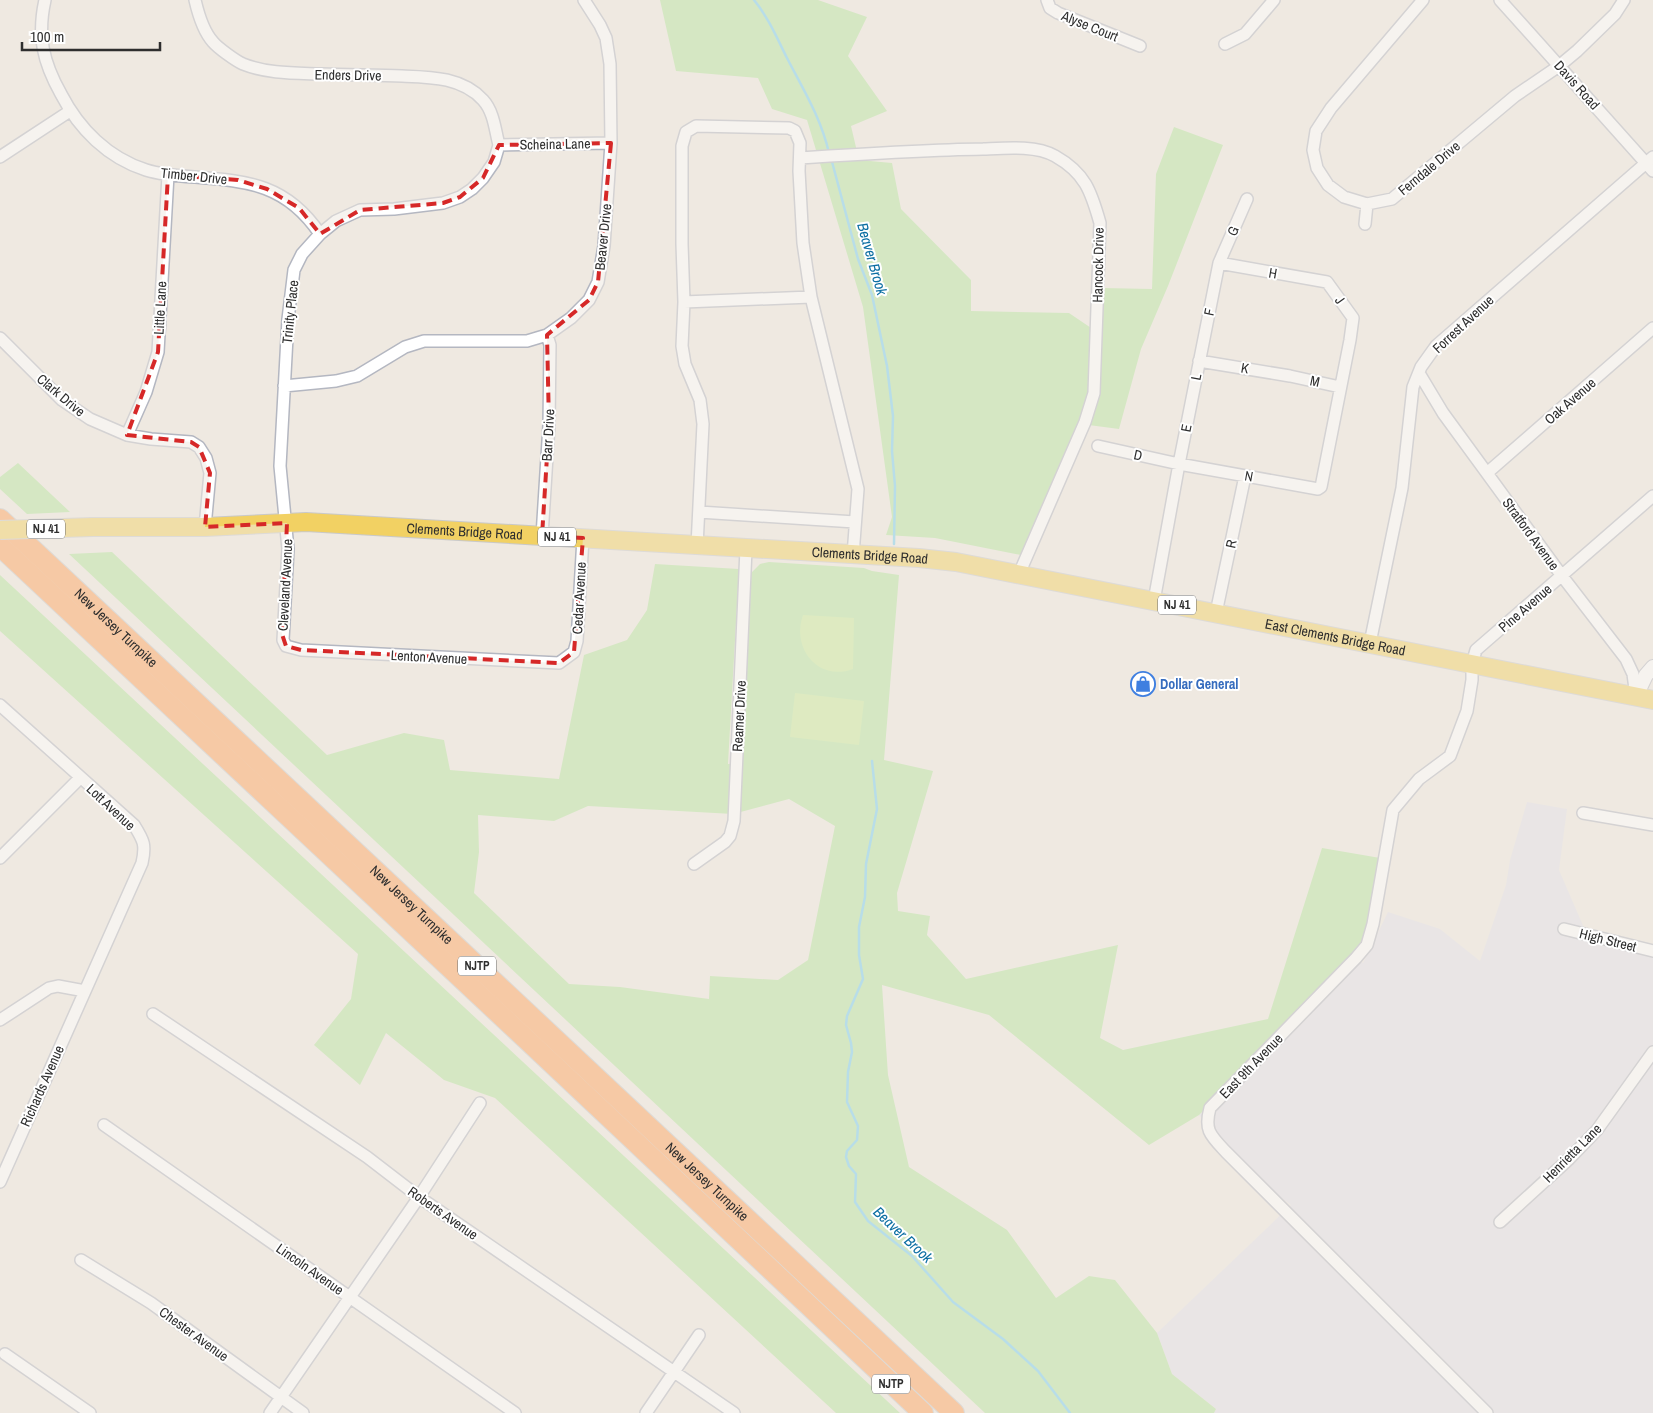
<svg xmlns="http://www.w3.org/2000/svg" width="1653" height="1413" font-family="'Archivo Narrow',sans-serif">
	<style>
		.industrial { fill: #e3e1e8 }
		.green { fill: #b6e59e; fill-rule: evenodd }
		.pitch { fill: #c9ec9a }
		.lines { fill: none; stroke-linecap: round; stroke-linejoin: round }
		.stream { stroke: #75cff0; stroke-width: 2.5 }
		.minor-casing { stroke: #b4b7c1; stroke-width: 14 }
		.tertiary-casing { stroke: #b4b7c1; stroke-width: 16 }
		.primary-casing { stroke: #c9c9c9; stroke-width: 20 }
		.motorway-casing { stroke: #c9c9c9; stroke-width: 22 }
		.minor { stroke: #fff; stroke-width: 11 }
		.tertiary { stroke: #fff; stroke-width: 14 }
		.primary { stroke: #f2d163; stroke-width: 18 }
		.motorway { stroke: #ffa35c; stroke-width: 20 }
		.primary-bridge-casing { stroke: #c9c9c9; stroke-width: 20; stroke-linecap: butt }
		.primary-bridge { stroke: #f2d163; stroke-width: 18 }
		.marked { fill: none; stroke: #d62828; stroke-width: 4; stroke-dasharray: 10 6; stroke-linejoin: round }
		.labels { text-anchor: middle; stroke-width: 4; stroke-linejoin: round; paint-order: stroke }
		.shield { fill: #fff; stroke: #6d6d6d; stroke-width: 1 }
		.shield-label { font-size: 12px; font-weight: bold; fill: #2e2e2e }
		.street-label { font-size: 14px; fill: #2e2e2e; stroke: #fff }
		.shop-label { font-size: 14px; font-weight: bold; fill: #366cbe; stroke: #fff; text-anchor: start }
		.water-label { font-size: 15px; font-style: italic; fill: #0d6fa3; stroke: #fff }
	</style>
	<rect width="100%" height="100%" fill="#efe9e1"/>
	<path class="industrial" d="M 1527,802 L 1567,809 L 1559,870 L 1588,937 L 1653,951 L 1653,1413 L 1214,1413 L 1216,1409 L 1172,1374 L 1157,1333 L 1291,1205 L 1246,1172 L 1199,1115 L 1359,958 L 1363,963 L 1388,912 L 1440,929 L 1480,961 L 1506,885 L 1510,860 Z"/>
	<path class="green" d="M 660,0 L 818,0 L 867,17 L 848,56 L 887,111 L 851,126 L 859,160 L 892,163 L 901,209 L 971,280 L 971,311 L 1069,313 L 1100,334 L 1103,288 L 1152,289 L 1156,174 L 1174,127 L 1223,145 L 1168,286 L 1141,349 L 1119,429 L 1081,424 L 1026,556 L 935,538 L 886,535 L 892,517 L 863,307 L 807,120 L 772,109 L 758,78 L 676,71 Z
		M 18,463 L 70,512 L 27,514 L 0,489 L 0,477 Z
		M 112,552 L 327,755 L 404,733 L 444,740 L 450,770 L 559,779 L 584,655 L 627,640 L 647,610 L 655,564 L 739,569 L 728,764 L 740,763 L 750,574 L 760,564 L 769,562 L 864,568 L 872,571 L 899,575 L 884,760 L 933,771 L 897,893 L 898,911 L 930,916 L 927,935 L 966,979 L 1118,945 L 1100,1038 L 1123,1050 L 1268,1019 L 1322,848 L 1386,859 L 1359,958 L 1199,1115 L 1149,1145 L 989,1015 L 882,985 L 888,1075 L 909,1167 L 1007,1230 L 1056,1298 L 1089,1276 L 1115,1280 L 1157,1333 L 1172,1374 L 1216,1409 L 1214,1413 L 985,1413 L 69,554 ZM 789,799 L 835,826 L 808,960 L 778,980 L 710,976 L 709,999 L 620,987 L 569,984 L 474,893 L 479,852 L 478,815 L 554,821 L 588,806 L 733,814 Z
		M 0,575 L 900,1413 L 836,1413 L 495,1098 L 444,1080 L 386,1033 L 360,1085 L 314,1045 L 351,999 L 358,954 L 0,631 Z"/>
	<path class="pitch" d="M 803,615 L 854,618 L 853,669 C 818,682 791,648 803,615 Z
		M 795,693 L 864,701 L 859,745 L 790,737 Z"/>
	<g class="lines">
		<path class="stream" d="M 754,0 C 768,17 777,38 787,58 C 803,89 821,118 829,153
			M 831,158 L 858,259 L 872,295 L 887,366 L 893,416 L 892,451 L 895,486 L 894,544
			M 872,761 L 877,809 L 866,864 L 865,897 L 859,927 L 859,955 L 863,979 L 847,1016 L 846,1025 L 851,1043 L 852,1052 L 848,1072 L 847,1102 L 858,1126 L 857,1140 L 847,1151 L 846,1157 L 849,1166 L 856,1174 L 855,1202 L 868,1221 L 912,1256 L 953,1302 L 1003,1339 L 1038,1371 L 1070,1413"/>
		<defs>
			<path id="minor" d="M 45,0 C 37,36 43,62 61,94 C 79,129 108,158 146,170 C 162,175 179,176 195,177 C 249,181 287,185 320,234
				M 195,0 C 198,13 203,31 213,42 C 218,48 236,61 243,64 C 268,74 296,73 322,74 C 348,75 375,75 402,76 C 430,77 462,77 483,100 C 494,112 495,130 499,145
				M 1047,0 L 1050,8 L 1058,13 L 1140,46
				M 1423,0 L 1331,108 L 1316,131 L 1313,150 L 1317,168 L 1328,185 L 1344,197 L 1367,204 L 1392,199 L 1515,96 L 1559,66 L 1577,51 L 1615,14 L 1624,0
				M 1500,0 L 1653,171
				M 1225,44 L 1245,34 L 1274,0
				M 499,145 L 494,162 L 483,178 L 472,189 L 460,197 L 443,203 L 394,209 L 360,210 L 336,221 L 320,234 L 302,254 L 294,270 L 288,319 L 280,466 L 288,549 L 283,640 L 286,646 L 301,650 L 559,663 L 574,652 L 577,641 L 583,538
				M 499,145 L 611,143
				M 0,157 L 70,111
				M 800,158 C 861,154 922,150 983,149 C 1005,148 1036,145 1055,156 C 1085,173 1091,191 1100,223 L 1094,393 L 1085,422 L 1019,574
				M 1365,224 L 1367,204
				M 684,302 L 811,297 L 858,489 L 853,555
				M 0,338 L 62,400 L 90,419 L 127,435 L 151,439 L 191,442 L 199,447 L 206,458 L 210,473 L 205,527
				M 1199,361 L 1290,376 L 1340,387
				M 1419,373 L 1443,413 L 1562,576 L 1626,659 L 1633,674 L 1636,696
				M 284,386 L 336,381 L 357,376 L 405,347 L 424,341 L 527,341 L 547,335 L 571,318 L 589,300 L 598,282 L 604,246 L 611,143 L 610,64 L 606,38 L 600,25 L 584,0
				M 127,435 L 146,392 L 158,352 L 168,175
				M 1098,446 L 1179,464 L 1318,489 L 1321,487 L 1350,340 L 1353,318 L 1327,282 L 1219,263
				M 1487,473 L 1653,328
				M 699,512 L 855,522
				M 542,536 L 549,425 L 550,345 L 547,335
				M 697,546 L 703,424 L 700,400 L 685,364 L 682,346 L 684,302 L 682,244 L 682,146 L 686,132 L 696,126 L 789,128 L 795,131 L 800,143 L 799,171 L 803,243 L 811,297
				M 1154,601 L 1179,464 L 1219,263 L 1247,199
				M 1216,613 L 1245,476
				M 1370,643 L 1402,488 L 1413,387 L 1421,367 L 1436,346 L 1653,157
				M 0,705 L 134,825 C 144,841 146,845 142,863 L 0,1182
				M 1583,813 L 1653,825
				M 0,858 L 80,778
				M 694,864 L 725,842 L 730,836 L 734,821 L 746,549
				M 1564,929 L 1653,951
				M 153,1014 L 367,1157 L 419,1197 L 734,1413
				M 0,1020 L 49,988 L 58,986 L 85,991
				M 104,1125 L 515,1413
				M 1500,1222 L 1569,1159 L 1597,1130 L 1653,1052
				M 81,1260 L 151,1303 L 303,1413
				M 5,1354 L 90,1413
				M 270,1413 L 419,1197 L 480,1103
				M 646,1413 L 699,1335
				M 1487,1413 L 1226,1152 C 1210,1135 1204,1130 1210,1108 L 1356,958 L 1367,945 L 1373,924 L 1393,810 L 1419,779 L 1450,756 L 1467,711 L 1472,680 L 1472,664 L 1476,650 L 1653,496"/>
			<path id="tertiary" d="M 1636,696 L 1646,675 L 1653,667"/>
			<g id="primary">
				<path id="s1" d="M 93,527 L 205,527 L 306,522 L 919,558 L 956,562 L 1653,700"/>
			</g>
			<g id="motorway">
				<path id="s2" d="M 0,519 L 954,1413"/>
				<path d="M 0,546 L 525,1038 L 923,1413"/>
			</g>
		</defs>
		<use href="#minor" class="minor-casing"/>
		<use href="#tertiary" class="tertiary-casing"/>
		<use href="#primary" class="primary-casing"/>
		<use href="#motorway" class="motorway-casing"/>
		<use href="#minor" class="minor"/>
		<use href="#tertiary" class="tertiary"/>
		<use href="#primary" class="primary"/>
		<use href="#motorway" class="motorway"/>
		<defs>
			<path id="primary-bridge" d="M 0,530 L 93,527"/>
		</defs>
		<use href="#primary-bridge" class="primary-bridge-casing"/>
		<use href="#primary-bridge" class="primary-bridge"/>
	</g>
	<path d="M0 0H1653V1413H0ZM 611,143 L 598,282 L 589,300 L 547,335 L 549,425 L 542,536 L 583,538 L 574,652 L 559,663 L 301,650 L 286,646 L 282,634 L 287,523 L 205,527 L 210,473 L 199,447 L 191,442 L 127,435 L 158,352 L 168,175 L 238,180 L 267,189 L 299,208 L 320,234 L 360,210 L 443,203 L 460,197 L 483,178 L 499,145 Z" fill="#efe9e1" fill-opacity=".55" fill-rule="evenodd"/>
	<path class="marked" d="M 611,143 L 598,282 L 589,300 L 547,335 L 549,425 L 542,536 L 583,538 L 574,652 L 559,663 L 301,650 L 286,646 L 282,634 L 287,523 L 205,527 L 210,473 L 199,447 L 191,442 L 127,435 L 158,352 L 168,175 L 238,180 L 267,189 L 299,208 L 320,234 L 360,210 L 443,203 L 460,197 L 483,178 L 499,145 Z"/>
	<defs>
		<symbol id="shop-ring" viewBox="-11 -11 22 22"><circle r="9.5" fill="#fff" stroke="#3f7fe0" stroke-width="1.5"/><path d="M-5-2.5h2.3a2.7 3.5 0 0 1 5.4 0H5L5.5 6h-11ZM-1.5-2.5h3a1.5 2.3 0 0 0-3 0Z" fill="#3f7fe0"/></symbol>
	</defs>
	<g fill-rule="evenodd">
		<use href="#shop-ring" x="1129" y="670" width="28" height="28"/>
	</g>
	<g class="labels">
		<g class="shield">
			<rect x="27" y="519.5" width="38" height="19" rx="4"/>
			<rect x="538" y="527.5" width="38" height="19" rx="4"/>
			<rect x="1158" y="595.5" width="38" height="19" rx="4"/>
			<rect x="458" y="956.5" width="38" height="19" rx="4"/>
			<rect x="872" y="1374.5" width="38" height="19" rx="4"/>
		</g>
		<g class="shield-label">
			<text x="46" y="533">NJ 41</text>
			<text x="557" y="541">NJ 41</text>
			<text x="1177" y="609">NJ 41</text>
			<text x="477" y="970">NJTP</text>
			<text x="891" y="1388">NJTP</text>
		</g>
		<g class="street-label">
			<text transform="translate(1090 26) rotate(22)" y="5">Alyse Court</text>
			<text transform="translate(348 75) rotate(1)" y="5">Enders Drive</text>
			<text transform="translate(1577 85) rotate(48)" y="5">Davis Road</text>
			<text transform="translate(555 144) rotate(-1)" y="5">Scheina Lane</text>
			<text transform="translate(1429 168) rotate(-40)" y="5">Ferndale Drive</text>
			<text transform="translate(194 176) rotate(6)" y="5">Timber Drive</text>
			<text transform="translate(1233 231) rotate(-67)" y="5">G</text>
			<text transform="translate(603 237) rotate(-84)" y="5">Beaver Drive</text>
			<text transform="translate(1098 265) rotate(-89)" y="5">Hancock Drive</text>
			<text transform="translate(1273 273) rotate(10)" y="5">H</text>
			<text transform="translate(1340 300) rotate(54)" y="5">J</text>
			<text transform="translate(160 308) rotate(-87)" y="5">Little Lane</text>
			<text transform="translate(290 312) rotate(-84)" y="5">Trinity Place</text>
			<text transform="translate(1209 312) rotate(-78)" y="5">F</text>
			<text transform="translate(1463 324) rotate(-43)" y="5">Forrest Avenue</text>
			<text transform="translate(1245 368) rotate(10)" y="5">K</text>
			<text transform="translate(1196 377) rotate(-79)" y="5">L</text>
			<text transform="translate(1315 381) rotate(12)" y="5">M</text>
			<text transform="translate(61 395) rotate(40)" y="5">Clark Drive</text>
			<text transform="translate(1570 401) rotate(-41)" y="5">Oak Avenue</text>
			<text transform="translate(1186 428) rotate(-79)" y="5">E</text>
			<text transform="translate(548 435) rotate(-87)" y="5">Barr Drive</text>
			<text transform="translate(1138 455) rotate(12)" y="5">D</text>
			<text transform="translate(1249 476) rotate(10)" y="5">N</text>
			<text dy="5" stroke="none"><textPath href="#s1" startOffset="372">Clements Bridge Road</textPath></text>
			<text transform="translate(1531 534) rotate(54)" y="5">Stratford Avenue</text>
			<text transform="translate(1231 544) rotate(-78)" y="5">R</text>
			<text dy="5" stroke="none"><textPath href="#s1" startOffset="778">Clements Bridge Road</textPath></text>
			<text transform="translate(285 585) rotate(-87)" y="5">Cleveland Avenue</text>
			<text transform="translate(579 598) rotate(-87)" y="5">Cedar Avenue</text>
			<text transform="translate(1525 608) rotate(-41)" y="5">Pine Avenue</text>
			<text dy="5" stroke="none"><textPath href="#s2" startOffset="159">New Jersey Turnpike</textPath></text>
			<text dy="5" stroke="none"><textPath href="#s1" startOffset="1251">East Clements Bridge Road</textPath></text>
			<text transform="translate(429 657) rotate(3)" y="5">Lenton Avenue</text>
			<text transform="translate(739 716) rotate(-87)" y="5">Reamer Drive</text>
			<text transform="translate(111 807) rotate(43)" y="5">Lott Avenue</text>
			<text dy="5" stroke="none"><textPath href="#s2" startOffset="564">New Jersey Turnpike</textPath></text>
			<text transform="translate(1608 940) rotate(14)" y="5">High Street</text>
			<text transform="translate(1251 1066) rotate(-46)" y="5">East 9th Avenue</text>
			<text transform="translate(42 1086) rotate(-66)" y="5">Richards Avenue</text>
			<text transform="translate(1572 1153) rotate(-45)" y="5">Henrietta Lane</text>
			<text dy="5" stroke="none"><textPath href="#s2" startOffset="969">New Jersey Turnpike</textPath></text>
			<text transform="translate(443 1213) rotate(35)" y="5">Roberts Avenue</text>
			<text transform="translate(310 1269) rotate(35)" y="5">Lincoln Avenue</text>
			<text transform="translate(194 1334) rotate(36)" y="5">Chester Avenue</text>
		</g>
		<g class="shop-label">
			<text x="1160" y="689">Dollar General</text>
		</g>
		<g class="water-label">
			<text transform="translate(872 259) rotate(74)" y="5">Beaver Brook</text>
			<text transform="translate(903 1235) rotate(43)" y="5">Beaver Brook</text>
		</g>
	</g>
	<path d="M22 42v8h138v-8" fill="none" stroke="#2e2e2e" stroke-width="2.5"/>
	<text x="30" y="42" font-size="15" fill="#2e2e2e" stroke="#ffffff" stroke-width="4" paint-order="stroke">100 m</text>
</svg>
